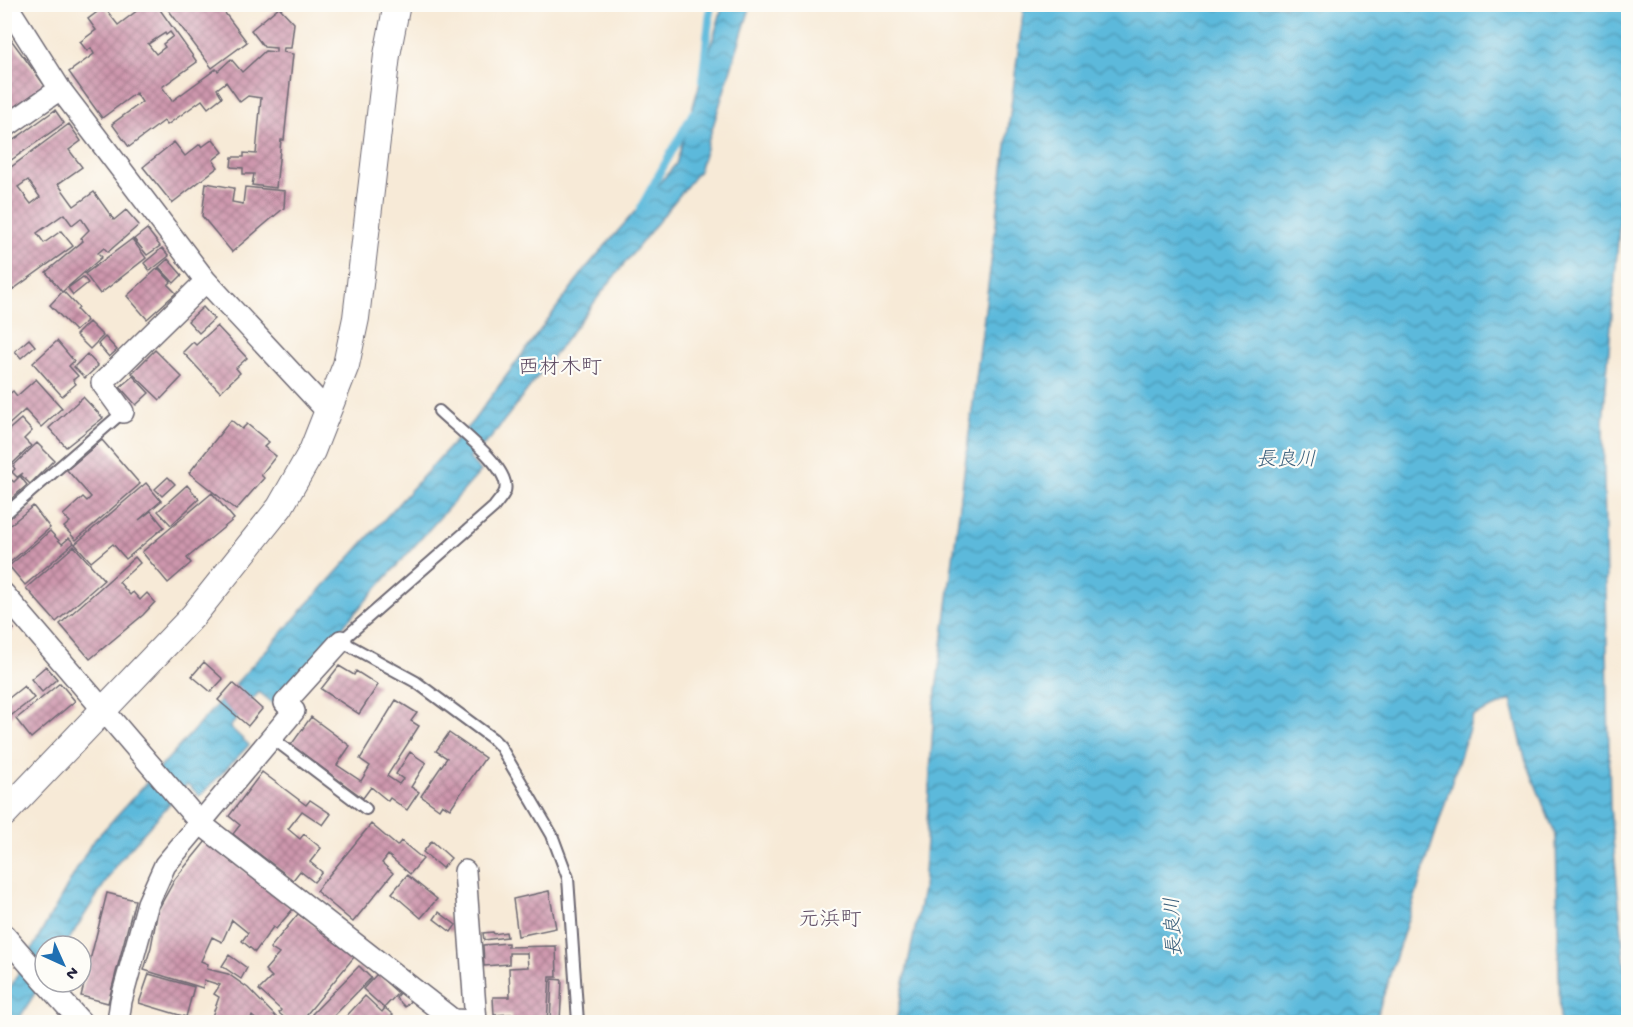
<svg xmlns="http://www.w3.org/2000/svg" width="1633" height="1027" font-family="'Gochi Hand','Klee One',sans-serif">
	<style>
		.water { fill: url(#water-waves); stroke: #3f6e8b; stroke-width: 1.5 }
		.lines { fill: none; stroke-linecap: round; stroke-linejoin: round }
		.stream { stroke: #5cb9db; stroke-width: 8 }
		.building { fill: url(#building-cross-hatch); fill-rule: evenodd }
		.service-casing { stroke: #6d6872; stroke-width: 14 }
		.minor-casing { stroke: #6d6872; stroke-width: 24 }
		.tertiary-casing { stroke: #6d6872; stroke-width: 28 }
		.service { stroke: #fff; stroke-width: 10 }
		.minor { stroke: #fff; stroke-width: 21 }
		.tertiary { stroke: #fff; stroke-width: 26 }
		.labels { text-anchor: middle; stroke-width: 4.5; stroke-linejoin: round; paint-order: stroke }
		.water-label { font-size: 20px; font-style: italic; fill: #395e7b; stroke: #fdfcf7 }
		.quarter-label { font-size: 21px; fill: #5e4b63; stroke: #fdfcf7 }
	</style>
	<defs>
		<pattern id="water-waves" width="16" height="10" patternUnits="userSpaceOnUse" patternTransform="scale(1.5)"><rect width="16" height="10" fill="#5cb9db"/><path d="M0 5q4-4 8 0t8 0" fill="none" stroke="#4c96b3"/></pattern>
		<pattern id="building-cross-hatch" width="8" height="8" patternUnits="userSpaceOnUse" patternTransform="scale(1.5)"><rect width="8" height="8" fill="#ce97ad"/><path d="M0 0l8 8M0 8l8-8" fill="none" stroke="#a77b8e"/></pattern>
	</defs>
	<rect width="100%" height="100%" fill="#fdfcf7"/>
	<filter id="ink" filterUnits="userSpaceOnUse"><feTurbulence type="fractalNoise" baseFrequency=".0167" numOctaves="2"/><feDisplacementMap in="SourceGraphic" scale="12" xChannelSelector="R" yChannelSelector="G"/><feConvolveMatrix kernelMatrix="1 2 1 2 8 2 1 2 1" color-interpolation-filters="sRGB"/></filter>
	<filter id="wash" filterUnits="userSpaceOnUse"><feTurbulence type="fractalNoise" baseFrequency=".008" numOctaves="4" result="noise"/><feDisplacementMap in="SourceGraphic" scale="24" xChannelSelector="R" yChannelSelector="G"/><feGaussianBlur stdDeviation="1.35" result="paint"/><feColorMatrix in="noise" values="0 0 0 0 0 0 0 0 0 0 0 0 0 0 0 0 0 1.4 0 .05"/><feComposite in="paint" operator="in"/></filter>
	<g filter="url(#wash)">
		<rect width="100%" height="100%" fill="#f7ead7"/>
		<path class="water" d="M 723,5 L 751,5 L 699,171 L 609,283 L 490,439 L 469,458 L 481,471 L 274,704 L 259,692 L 230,727 L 249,745 L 200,796 L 187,784 L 119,861 L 65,946 L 45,946 L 45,977 L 17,1022 L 5,1022 L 5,997 L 91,844 L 473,421 L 586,268 L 676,164 Z
			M 1024,5 L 1628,5 L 1628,120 L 1603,423 L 1610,807 L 1628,997 L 1628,1022 L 1560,1022 L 1556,837 L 1525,758 L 1511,700 L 1473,716 L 1375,1022 L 896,1022 L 923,890 L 934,707 Z"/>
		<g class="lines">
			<path class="stream" d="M 702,81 L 711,4
				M 640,209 L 693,113"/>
		</g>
		<g id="blocks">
			<path class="building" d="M 146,4 L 156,4 L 197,62 L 162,87 L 172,101 L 216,69 L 218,71 L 231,59 L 242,72 L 265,51 L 276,52 L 276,48 L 264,47 L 251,30 L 279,7 L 294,23 L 291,48 L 284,48 L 283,52 L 293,54 L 284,140 L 281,140 L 276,188 L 252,185 L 254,174 L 243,174 L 243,168 L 231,167 L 232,157 L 244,157 L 244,153 L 256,154 L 261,98 L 248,96 L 240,102 L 226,82 L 217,89 L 222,97 L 208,108 L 202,100 L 167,125 L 164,121 L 129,147 L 112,124 L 142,102 L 136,93 L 102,118 L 69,72 L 94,54 L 91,48 L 87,51 L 80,42 L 96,30 L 88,19 L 104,7 L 118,25 ZM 170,32 L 173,36 L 163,44 L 165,47 L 156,54 L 148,44 L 165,33 L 166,35 Z
				M 164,4 L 218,4 L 247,42 L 212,68 Z
				M 4,30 L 45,86 L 5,114 L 4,113 Z
				M 55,110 L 64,123 L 4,165 L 4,147 Z
				M 69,124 L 81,141 L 69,150 L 82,167 L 58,184 L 74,206 L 94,192 L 114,220 L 126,210 L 139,225 L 108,252 L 104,248 L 98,253 L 102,257 L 62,292 L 46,272 L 83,241 L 81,238 L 89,230 L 81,218 L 72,225 L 64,214 L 37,233 L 44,243 L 61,231 L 73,246 L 4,296 L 4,167 L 7,170 ZM 28,180 L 40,197 L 31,204 L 18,187 Z
				M 213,139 L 223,152 L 213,160 L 218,167 L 172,203 L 143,167 L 174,142 L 185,156 L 200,144 L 202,147 Z
				M 206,183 L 234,188 L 232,202 L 243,204 L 245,187 L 285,191 L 284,208 L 232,252 L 202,216 Z
				M 147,229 L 160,246 L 147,255 L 134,239 Z
				M 132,239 L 146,258 L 100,294 L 85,274 Z
				M 162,248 L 169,256 L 150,271 L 144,263 Z
				M 168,259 L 182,275 L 174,283 L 159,267 Z
				M 158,268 L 171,282 L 168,285 L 176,293 L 147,319 L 127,296 Z
				M 83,277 L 88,283 L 73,295 L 68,288 Z
				M 63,291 L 79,308 L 77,310 L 87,321 L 75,331 L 50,305 Z
				M 203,307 L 214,319 L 199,333 L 188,321 Z
				M 89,322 L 103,336 L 90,349 L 76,335 Z
				M 217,326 L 247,358 L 236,368 L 240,373 L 220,392 L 183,352 L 193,342 L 196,345 Z
				M 105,337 L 117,350 L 109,357 L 98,344 Z
				M 29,339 L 35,346 L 21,358 L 15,351 Z
				M 57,341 L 74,361 L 69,366 L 78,376 L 73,380 L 76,384 L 62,396 L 33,363 Z
				M 155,350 L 182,377 L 160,400 L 132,373 Z
				M 87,354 L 98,366 L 85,378 L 74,367 Z
				M 133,376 L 149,393 L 136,405 L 120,387 Z
				M 36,379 L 62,408 L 41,427 L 25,410 L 4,429 L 4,398 L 13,391 L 17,396 Z
				M 83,397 L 103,418 L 66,447 L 49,428 Z
				M 21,419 L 32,431 L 24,439 L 31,446 L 11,465 L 4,459 L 4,434 Z
				M 231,420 L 242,429 L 247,424 L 269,442 L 264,447 L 276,456 L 261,475 L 264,478 L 236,510 L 189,473 Z
				M 102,440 L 140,484 L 76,540 L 64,527 L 70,522 L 63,515 L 83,497 L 87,501 L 91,497 L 67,470 Z
				M 37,443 L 54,460 L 30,484 L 21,475 L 23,473 L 17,477 L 12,472 L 15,469 L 13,466 Z
				M 20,476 L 27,485 L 4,505 L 4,480 L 8,477 L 14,482 Z
				M 168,477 L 175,484 L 162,496 L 155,489 Z
				M 146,483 L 161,501 L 139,520 L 151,511 L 164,527 L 126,559 L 113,544 L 91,562 L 75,544 Z
				M 187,485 L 199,499 L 171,525 L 158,511 Z
				M 212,493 L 234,519 L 187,558 L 191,563 L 168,583 L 142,552 Z
				M 33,506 L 50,528 L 7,565 L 4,562 L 4,530 Z
				M 50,531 L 62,544 L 69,538 L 74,543 L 25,585 L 9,566 Z
				M 74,546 L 104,580 L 56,622 L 26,588 Z
				M 135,557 L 140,563 L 119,582 L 130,595 L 133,592 L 140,600 L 147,593 L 155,602 L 143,615 L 90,659 L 60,624 Z
				M 4,617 L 14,629 L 4,636 Z
				M 204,662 L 223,679 L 211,692 L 192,676 Z
				M 46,666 L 57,679 L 42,692 L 31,679 Z
				M 339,666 L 354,675 L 356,671 L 378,685 L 359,714 L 321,689 Z
				M 60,683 L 75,701 L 31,738 L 16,719 Z
				M 233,683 L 262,709 L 248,726 L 218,700 Z
				M 24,686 L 34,698 L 4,721 L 4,702 Z
				M 396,700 L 417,713 L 411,721 L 419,726 L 387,776 L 399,784 L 403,779 L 396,774 L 410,752 L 426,763 L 411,787 L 419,792 L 407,810 L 390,798 L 388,801 L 371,787 L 363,798 L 291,745 L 311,717 L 350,746 L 337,765 L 361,781 L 370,766 L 360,759 Z
				M 449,733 L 485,758 L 450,809 L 442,804 L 439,809 L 421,796 L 447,758 L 436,751 Z
				M 262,772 L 306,805 L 310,800 L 331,814 L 323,825 L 302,811 L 288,829 L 300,839 L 304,834 L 321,848 L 310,862 L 322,872 L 314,882 L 300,871 L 293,880 L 233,834 L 240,825 L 229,816 Z
				M 371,824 L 397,846 L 401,841 L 423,859 L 410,874 L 388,855 L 382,863 L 393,873 L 353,922 L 316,891 Z
				M 206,841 L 293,909 L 276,929 L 273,927 L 255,952 L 242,941 L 248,933 L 232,920 L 222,942 L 212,937 L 201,961 L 208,964 L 207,969 L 228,974 L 248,988 L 278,1019 L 275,1022 L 259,1022 L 252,1016 L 248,1022 L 210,1022 L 219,997 L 214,994 L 220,985 L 204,980 L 203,988 L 144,970 L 151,947 L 158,910 L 175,879 Z
				M 432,841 L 451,858 L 442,868 L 423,852 Z
				M 407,875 L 437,899 L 421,918 L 392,893 Z
				M 549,891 L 556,928 L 518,936 L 513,899 Z
				M 107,893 L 135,900 L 108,1003 L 81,996 Z
				M 439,912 L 456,925 L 451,932 L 434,919 Z
				M 298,914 L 355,956 L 307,1014 L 316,1022 L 289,1022 L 279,1013 L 281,1010 L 259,990 L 272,977 L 265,970 L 279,954 L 270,948 Z
				M 493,932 L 494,934 L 506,932 L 507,937 L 484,940 L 483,933 Z
				M 508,943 L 508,947 L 556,946 L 557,977 L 550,977 L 547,1022 L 511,1022 L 511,1014 L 494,1015 L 493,997 L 510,997 L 509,968 L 528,967 L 527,953 L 509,953 L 509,964 L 484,966 L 483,945 Z
				M 229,955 L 247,968 L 241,979 L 222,966 Z
				M 359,966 L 371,978 L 328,1022 L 321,1022 L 312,1014 Z
				M 149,974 L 194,987 L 186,1017 L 139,1003 Z
				M 377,974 L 398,993 L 384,1008 L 363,989 Z
				M 552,979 L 562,980 L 560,1022 L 550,1022 Z
				M 401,992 L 411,1000 L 405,1007 L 396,998 Z
				M 365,996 L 382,1012 L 385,1008 L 393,1015 L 386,1022 L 341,1022 Z"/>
		</g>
	</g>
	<g filter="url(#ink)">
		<use href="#blocks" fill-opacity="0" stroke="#6d6872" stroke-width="1.5"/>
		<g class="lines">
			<defs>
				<path id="service" d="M 439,411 C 455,427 512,468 505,491 C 503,497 497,502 494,507 L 341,641 L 416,682 L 493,739 L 500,746 L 552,835 L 568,878 L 578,1022
					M 4,515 L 123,412
					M 272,738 L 366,809"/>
				<path id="minor" d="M 6,4 L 60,89 L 206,281 L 327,411
					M 4,128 L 60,89
					M 123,412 L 102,383 L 206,281
					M 4,594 L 201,824 L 453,1020 L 476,1021
					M 465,871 L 476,1022
					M 4,935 L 45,982
					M 45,982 L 81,1022
					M 118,1022 L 121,1001 L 148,903 L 165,865 L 294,711 L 285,703 L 341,641"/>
				<path id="tertiary" d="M 4,814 L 193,616 L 280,507 L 312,451 L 346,365 L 356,318 L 387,55 L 397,4"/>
			</defs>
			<use href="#service" class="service-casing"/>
			<use href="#minor" class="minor-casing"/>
			<use href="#tertiary" class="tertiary-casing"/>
			<use href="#service" class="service"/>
			<use href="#minor" class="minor"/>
			<use href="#tertiary" class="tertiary"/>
		</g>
	</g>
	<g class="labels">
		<g class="water-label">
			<text x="1286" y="465">長良川</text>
			<text transform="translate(1172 927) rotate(-93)" y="7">長良川</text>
		</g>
		<g class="quarter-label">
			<text x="560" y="373">西材木町</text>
			<text x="830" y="925">元浜町</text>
		</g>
	</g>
	<rect width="1633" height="1027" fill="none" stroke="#fdfcf7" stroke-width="24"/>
	<g transform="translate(63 964) rotate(135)"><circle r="28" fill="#fdfcf7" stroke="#a5a5ac" stroke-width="1.5"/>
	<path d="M0-4.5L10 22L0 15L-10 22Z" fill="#1f6fb2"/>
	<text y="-9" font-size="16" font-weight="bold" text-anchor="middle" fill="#22223b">N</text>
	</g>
</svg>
